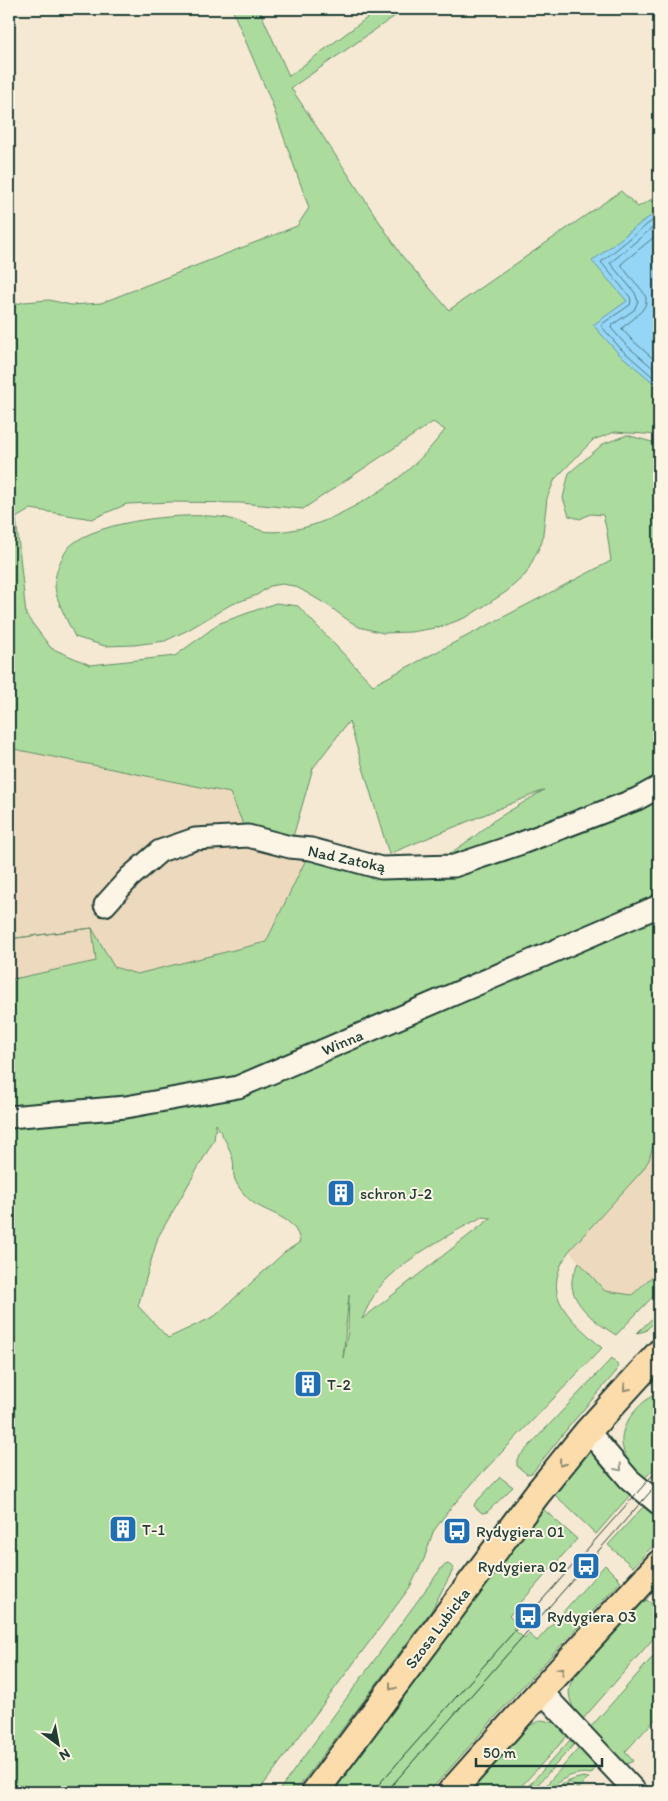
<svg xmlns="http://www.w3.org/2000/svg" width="668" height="1801" font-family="Itim,sans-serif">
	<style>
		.built { fill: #eddabe }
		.green { fill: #abdc9d; stroke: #658c68; fill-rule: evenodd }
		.water { fill: #95d5f6; stroke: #6698a8 }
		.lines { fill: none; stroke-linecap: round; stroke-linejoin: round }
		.shore { stroke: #4e7a82; stroke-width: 1 }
		.minor-casing { stroke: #1f3d34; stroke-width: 25 }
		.major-casing { stroke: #1f3d34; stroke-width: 30 }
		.minor { stroke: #fcf5e5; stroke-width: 21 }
		.major { stroke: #fddcac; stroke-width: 26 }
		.tram { stroke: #1f3d34; stroke-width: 1 }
		.oneway { stroke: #8e8c70 }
		.oneway2 { stroke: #8e998c }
		.labels { text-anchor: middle; stroke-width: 4; stroke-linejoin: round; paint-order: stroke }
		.street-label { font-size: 16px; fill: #1f3d34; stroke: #fcf5e5 }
		.poi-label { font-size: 16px; fill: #1f3d34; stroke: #fcf5e5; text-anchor: start }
	</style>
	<rect width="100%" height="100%" fill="#f5e9d3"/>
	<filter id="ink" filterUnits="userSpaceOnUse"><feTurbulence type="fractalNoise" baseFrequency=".02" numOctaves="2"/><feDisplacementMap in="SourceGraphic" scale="10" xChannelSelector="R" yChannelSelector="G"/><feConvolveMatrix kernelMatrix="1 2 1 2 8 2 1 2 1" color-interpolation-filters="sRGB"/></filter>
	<g filter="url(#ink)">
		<path class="built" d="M 9,748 L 230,793 L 248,836 L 311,849 L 266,942 L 137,974 L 114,967 L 93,929 L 96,961 L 9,980 L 9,940 L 32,936 L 9,939 Z
			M 659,1137 L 659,1270 L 632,1295 L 605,1291 L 569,1251 L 642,1171 L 649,1160 L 654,1142 Z"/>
		<path class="green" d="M 232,9 L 259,9 L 289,76 L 379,9 L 405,9 L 291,88 L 402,256 L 449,310 L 621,191 L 638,207 L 659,195 L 659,435 L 615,432 L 593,440 L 555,479 L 547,498 L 542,542 L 526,574 L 506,592 L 467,617 L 441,627 L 411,632 L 383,633 L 359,627 L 345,618 L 329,606 L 302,590 L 294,586 L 282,584 L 270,586 L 257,595 L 230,605 L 188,630 L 165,641 L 134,645 L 105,646 L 75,637 C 69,624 54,597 55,584 C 55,571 62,555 70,546 C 97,520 191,511 227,518 C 239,521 251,528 263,531 C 272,533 287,531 297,529 C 318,525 334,517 353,507 C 393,485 416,467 445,430 L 433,422 L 303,509 L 241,503 L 172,502 L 127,504 L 92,519 L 31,509 L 16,518 L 26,615 L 51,648 L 90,665 L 175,656 L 220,623 L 276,603 L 298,606 L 373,685 L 611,561 L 607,532 L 603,515 L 590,514 L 580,519 L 569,516 L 563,498 L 569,473 L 603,444 L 627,435 L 659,444 L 659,1137 L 654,1142 L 649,1160 L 642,1171 L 569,1251 C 538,1297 570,1318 602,1348 L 478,1477 L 448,1511 L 433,1532 L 424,1559 L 410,1587 L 258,1792 L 9,1792 L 9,1418 L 15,1414 L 9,1403 L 9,980 L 96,961 L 92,928 L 9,939 L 92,928 L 114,967 L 137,974 L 266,942 L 311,849 L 430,867 L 474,837 L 493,821 L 544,790 L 389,854 L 349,721 L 313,768 L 290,847 L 248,836 L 230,793 L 9,748 L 9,306 L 24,302 L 49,300 L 71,305 L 101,303 L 297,226 L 309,208 L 271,101 ZM 216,1124 C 222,1135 230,1147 233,1160 C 234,1165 233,1171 234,1176 C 235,1184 245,1196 251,1201 C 269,1215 296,1216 300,1242 L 285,1252 L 215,1316 L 168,1338 L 138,1306 L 158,1237 L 214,1140 ZM 482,1217 L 491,1218 L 362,1319 C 368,1306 375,1291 384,1282 C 412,1254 448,1235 482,1217 ZM 349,1294 L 348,1331 L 343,1358 Z
			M 579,1262 L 605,1291 L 632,1295 L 659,1270 L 659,1290 L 616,1335 C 598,1324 570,1304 572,1281 C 572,1275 577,1268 579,1262 Z
			M 659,1312 L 659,1318 L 645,1331 L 637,1333 Z
			M 612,1358 L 618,1366 L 616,1372 L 571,1424 L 532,1473 L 527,1474 L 517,1466 L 517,1459 Z
			M 659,1392 L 659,1463 L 644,1479 C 622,1459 612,1437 635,1411 C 642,1403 649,1397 659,1392 Z
			M 588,1449 L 605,1470 L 630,1495 L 596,1534 L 554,1494 Z
			M 500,1477 L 513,1487 L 487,1512 L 482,1513 L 474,1506 L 475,1503 Z
			M 643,1507 L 659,1519 L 659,1539 L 633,1567 L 608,1545 Z
			M 543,1509 L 577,1539 L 509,1616 L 517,1624 L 513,1629 L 525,1639 L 529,1634 L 537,1641 L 605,1565 L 621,1581 L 521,1688 L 429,1792 L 333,1792 Z
			M 448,1564 L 454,1568 L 431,1611 L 295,1792 L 278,1792 L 443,1566 Z
			M 645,1599 L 659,1609 L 659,1632 L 582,1720 C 572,1708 565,1695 572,1680 Z
			M 659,1650 L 659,1715 L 625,1752 L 633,1761 L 629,1763 L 622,1764 L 589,1729 Z
			M 542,1720 L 555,1723 L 569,1734 L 516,1792 L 470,1792 L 529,1726 Z
			M 572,1738 L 576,1742 L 531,1792 L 523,1792 Z
			M 580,1747 L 594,1762 L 594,1770 L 591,1774 C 573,1771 559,1780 547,1792 L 540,1792 Z
			M 583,1777 L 589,1778 L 578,1789 L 570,1782 L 561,1792 L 553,1792 C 562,1783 570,1780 583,1777 Z"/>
		<path class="water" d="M 659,212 L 659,397 L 655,384 L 618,353 L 593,325 L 627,301 L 592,261 L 646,219 Z"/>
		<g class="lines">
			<path class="shore" d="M 659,218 L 649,223 L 601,262 L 630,297 L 631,301 L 630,305 L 602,324 L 602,327 L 621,349 L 659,382
				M 659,225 L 652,228 L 610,263 L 635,293 L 638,301 L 634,310 L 612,325 L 611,328 L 626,345 L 659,373
				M 659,233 L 621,264 C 639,294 666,296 623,327 L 622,329 L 631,339 L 659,364"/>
			<defs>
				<path id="minor" d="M 105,905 L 130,877 L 160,851 L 195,839 L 248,836 L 290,847 L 311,849 L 381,868 L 454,866 L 519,844 L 637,799 L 659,787
					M 9,1117 L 126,1107 L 238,1087 L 659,906
					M 588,1431 L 629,1479 L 659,1504
					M 541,1691 L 636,1792"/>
				<path id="major" d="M 315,1792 L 537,1494 L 588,1431 L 659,1353
					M 451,1792 L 541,1691 L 659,1564"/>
			</defs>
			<use href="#minor" class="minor-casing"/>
			<use href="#major" class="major-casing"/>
			<use href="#minor" class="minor"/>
			<use href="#major" class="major"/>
			<path class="tram" d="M 372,1792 L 659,1468
				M 386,1792 L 659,1482"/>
		</g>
		<defs><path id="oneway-chevron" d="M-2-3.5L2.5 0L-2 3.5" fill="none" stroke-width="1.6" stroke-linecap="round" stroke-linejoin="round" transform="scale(1.25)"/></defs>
		<g class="oneway">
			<use href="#oneway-chevron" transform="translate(626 1388) rotate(132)"/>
			<use href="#oneway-chevron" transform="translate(562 1463) rotate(129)"/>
			<use href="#oneway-chevron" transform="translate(561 1670) rotate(-47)"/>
			<use href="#oneway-chevron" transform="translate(392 1687) rotate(127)"/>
		</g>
		<use class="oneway2" href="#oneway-chevron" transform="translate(619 1468) rotate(49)"/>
	</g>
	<defs>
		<symbol id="building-square" viewBox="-11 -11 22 22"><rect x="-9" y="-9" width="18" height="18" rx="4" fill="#1f6fb2" stroke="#fcf5e5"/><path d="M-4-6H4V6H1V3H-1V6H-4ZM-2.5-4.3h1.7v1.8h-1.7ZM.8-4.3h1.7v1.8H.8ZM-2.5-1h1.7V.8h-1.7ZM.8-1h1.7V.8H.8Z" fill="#fff"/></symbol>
		<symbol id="bus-square" viewBox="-11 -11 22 22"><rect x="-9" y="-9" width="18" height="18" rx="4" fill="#1f6fb2" stroke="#fcf5e5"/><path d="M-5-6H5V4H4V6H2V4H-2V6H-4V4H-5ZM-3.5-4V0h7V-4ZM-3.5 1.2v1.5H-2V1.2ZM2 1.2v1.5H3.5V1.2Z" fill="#fff"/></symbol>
	</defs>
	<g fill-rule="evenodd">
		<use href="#building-square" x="325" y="1177" width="32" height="32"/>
		<use href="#building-square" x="292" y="1368" width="32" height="32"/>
		<use href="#building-square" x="107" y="1513" width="32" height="32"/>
		<use href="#bus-square" x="441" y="1515" width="32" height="32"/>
		<use href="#bus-square" x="570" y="1550" width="32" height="32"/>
		<use href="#bus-square" x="512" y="1600" width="32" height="32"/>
	</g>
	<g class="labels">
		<g class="street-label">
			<text transform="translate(347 858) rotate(12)" y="6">Nad Zatoką</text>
			<text transform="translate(342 1042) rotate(-23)" y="6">Winna</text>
			<text transform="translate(437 1628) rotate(-53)" y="6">Szosa Lubicka</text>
		</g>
		<g class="poi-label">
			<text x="360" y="1199">schron J-2</text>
			<text x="327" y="1390">T-2</text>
			<text x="142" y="1535">T-1</text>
			<text x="476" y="1537">Rydygiera 01</text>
			<text x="567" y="1572" text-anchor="end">Rydygiera 02</text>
			<text x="547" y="1622">Rydygiera 03</text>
		</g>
	</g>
	<rect width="668" height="1801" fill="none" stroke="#fcf5e5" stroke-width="30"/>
	<rect x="15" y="15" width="638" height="1771" fill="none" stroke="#1f3d34" stroke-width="2" filter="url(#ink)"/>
	<g transform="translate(58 1744) rotate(148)" stroke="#fcf5e5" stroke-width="4" paint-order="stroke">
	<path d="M0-4L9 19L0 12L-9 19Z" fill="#1f3d34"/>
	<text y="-8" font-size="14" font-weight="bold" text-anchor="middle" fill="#1f3d34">N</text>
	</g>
	<path d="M476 1758v8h126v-8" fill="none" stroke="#1f3d34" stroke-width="2.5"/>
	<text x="483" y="1758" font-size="15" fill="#1f3d34" stroke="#fcf5e5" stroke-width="4" paint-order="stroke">50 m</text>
</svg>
